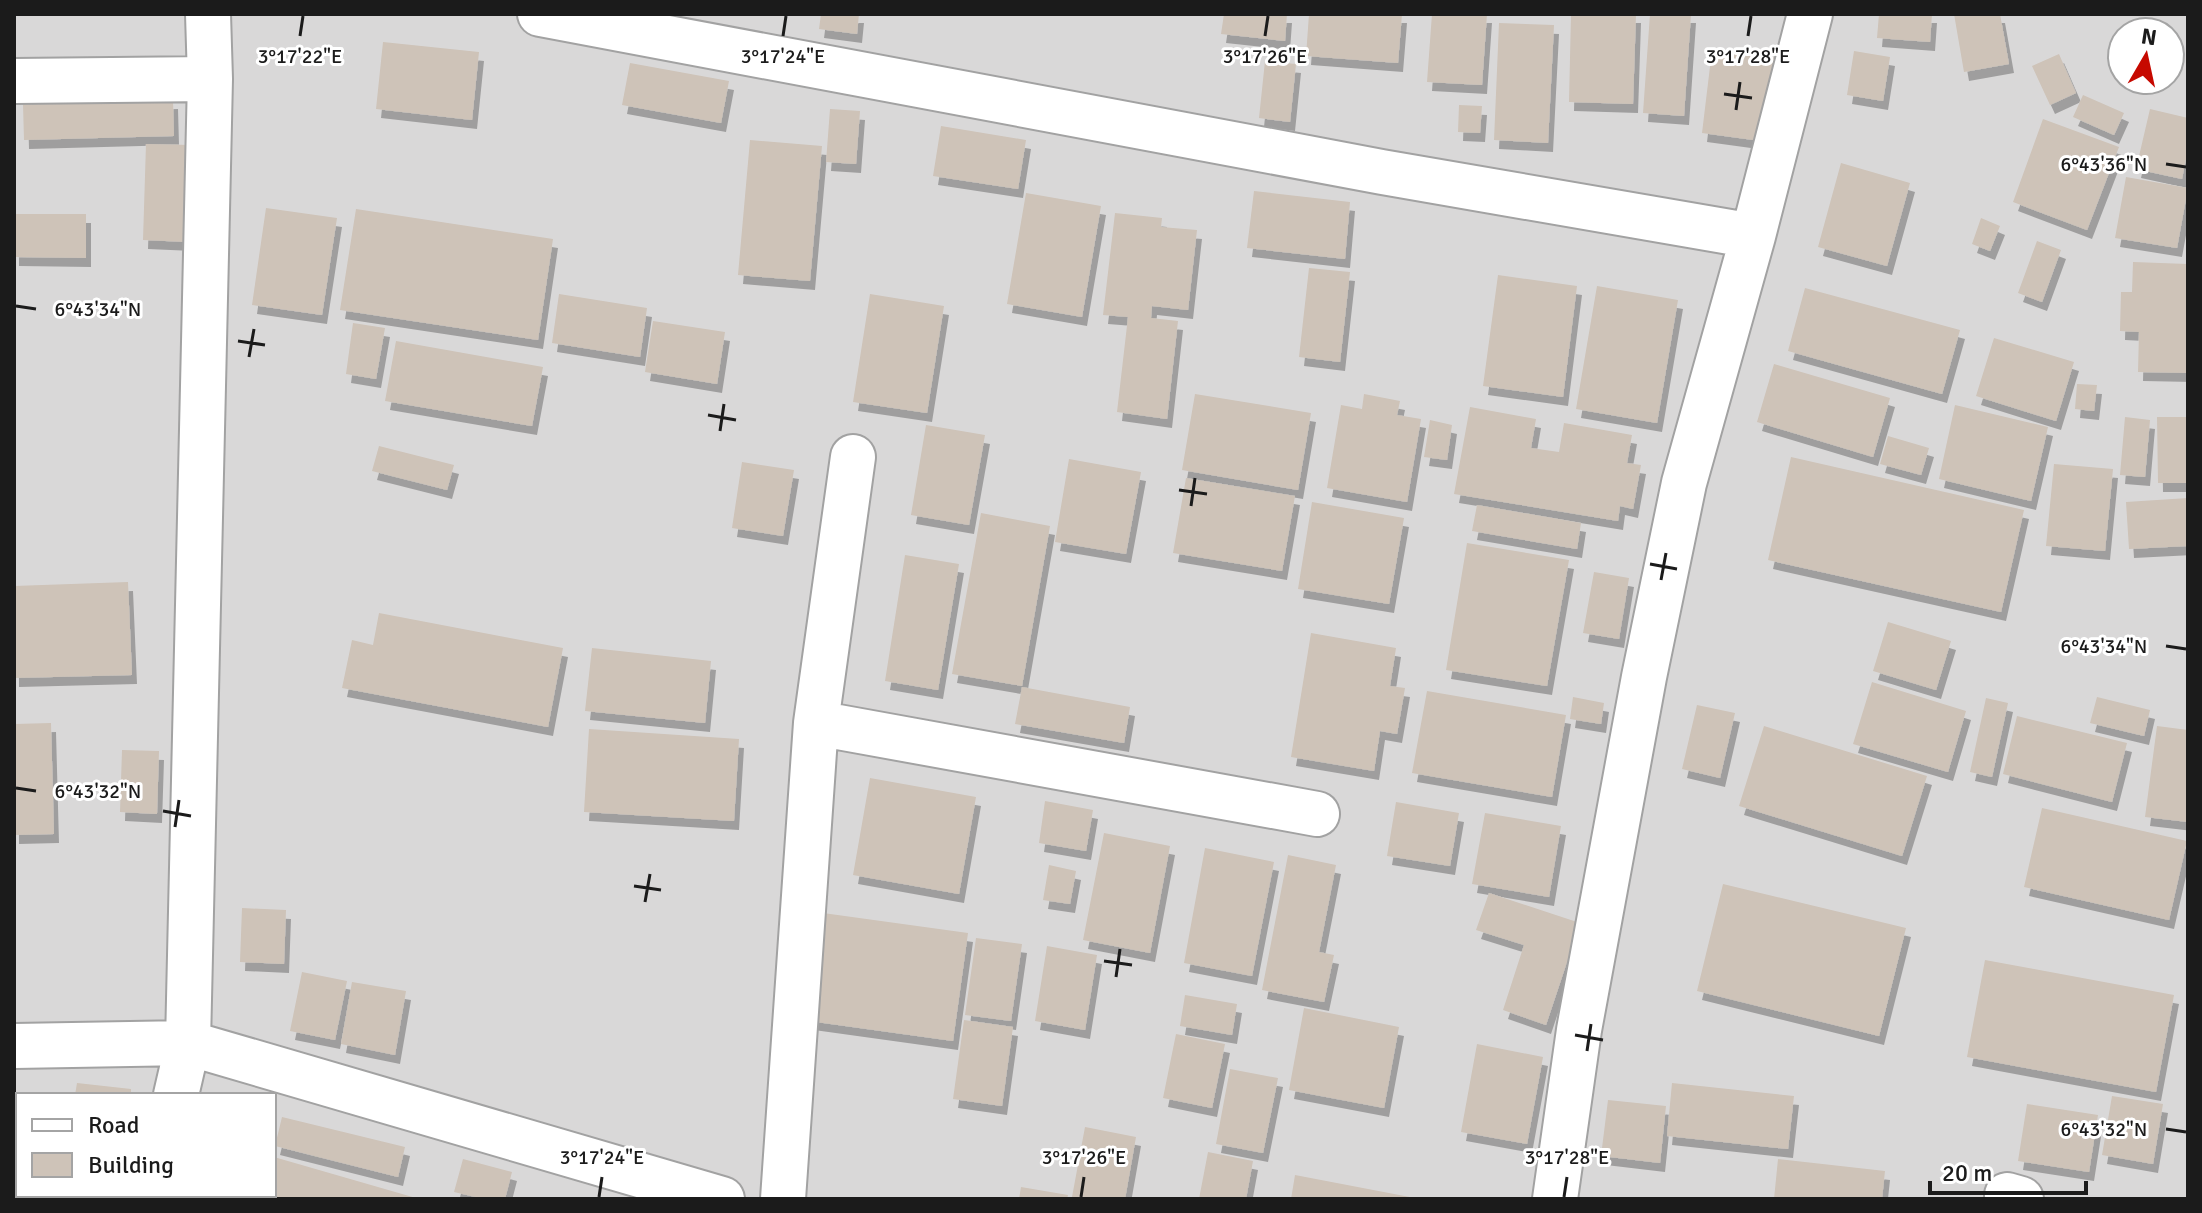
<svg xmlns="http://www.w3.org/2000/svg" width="2202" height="1213" font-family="Signika,sans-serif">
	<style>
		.residential { fill: #d9d8d8; fill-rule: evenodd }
		.building { fill: #cec3b8; filter: url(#shadow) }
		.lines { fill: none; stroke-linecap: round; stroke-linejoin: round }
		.minor-casing { stroke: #a2a2a2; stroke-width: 48 }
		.minor { stroke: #fff; stroke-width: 44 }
		.ticks { fill: none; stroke: #1b1b1b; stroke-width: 3 }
		.ticks-label { font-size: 20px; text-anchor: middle; fill: #1b1b1b; stroke: #fff; stroke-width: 6; stroke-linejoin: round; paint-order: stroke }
	</style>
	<defs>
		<filter id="shadow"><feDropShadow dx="5" dy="9" stdDeviation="0" flood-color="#0004"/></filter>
	</defs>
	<rect width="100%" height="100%" fill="#eeeadf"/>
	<path class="residential" d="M 14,14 L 2188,14 L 2188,1199 L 14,1199 ZM 2122,32 L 2170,32 L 2170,80 L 2122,80 ZM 18,1095 L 274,1095 L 274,1195 L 18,1195 Z"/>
	<path class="building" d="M 821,14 L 859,14 L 857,34 L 819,29 Z
		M 1224,14 L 1287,14 L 1285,41 L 1221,34 Z
		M 1309,14 L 1402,14 L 1398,63 L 1306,56 Z
		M 1432,14 L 1487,14 L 1482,85 L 1427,82 Z
		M 1571,14 L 1636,14 L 1633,104 L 1569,102 Z
		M 1650,14 L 1691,14 L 1684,116 L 1643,113 Z
		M 1879,14 L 1932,14 L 1930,42 L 1877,38 Z
		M 1954,14 L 2000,14 L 2009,64 L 1964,72 Z
		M 1499,23 L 1554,25 L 1548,143 L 1494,140 Z
		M 383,42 L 479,52 L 472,120 L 376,109 Z
		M 1712,50 L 1779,58 L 1768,142 L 1702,133 Z
		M 1854,51 L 1890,57 L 1883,101 L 1847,95 Z
		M 2059,54 L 2076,93 L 2050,105 L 2032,66 Z
		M 1265,61 L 1296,64 L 1290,122 L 1259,118 Z
		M 630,63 L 729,81 L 721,123 L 622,105 Z
		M 2083,95 L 2124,113 L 2114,135 L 2073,117 Z
		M 173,100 L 174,136 L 24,140 L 23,104 Z
		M 1459,105 L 1482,106 L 1480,133 L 1458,132 Z
		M 830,109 L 860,111 L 856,164 L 826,162 Z
		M 2150,109 L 2188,118 L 2188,149 L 2182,179 L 2136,169 Z
		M 2043,119 L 2119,147 L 2087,230 L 2013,202 Z
		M 941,126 L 1026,140 L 1018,189 L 933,176 Z
		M 750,140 L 822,146 L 810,281 L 738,275 Z
		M 146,144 L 191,145 L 188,242 L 143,240 Z
		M 1841,163 L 1910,183 L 1887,266 L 1818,247 Z
		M 2126,177 L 2188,188 L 2177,248 L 2115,238 Z
		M 1254,191 L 1350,202 L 1345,259 L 1247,248 Z
		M 1026,193 L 1101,206 L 1082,317 L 1007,304 Z
		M 266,208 L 337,218 L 322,315 L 252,305 Z
		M 356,209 L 553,239 L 538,340 L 340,310 Z
		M 1115,213 L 1162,218 L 1161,227 L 1197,230 L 1188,310 L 1152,306 L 1151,318 L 1178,321 L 1167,419 L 1117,412 L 1128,317 L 1103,315 Z
		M 14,214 L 86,214 L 86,258 L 14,257 Z
		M 1981,218 L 2000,226 L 1990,251 L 1972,244 Z
		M 2037,241 L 2061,250 L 2042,302 L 2018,293 Z
		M 2133,262 L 2188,264 L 2188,373 L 2138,372 L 2139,332 L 2120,331 L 2121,292 L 2132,292 Z
		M 1309,268 L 1350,272 L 1340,362 L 1299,357 Z
		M 1498,275 L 1577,286 L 1563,397 L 1483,386 Z
		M 1597,286 L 1678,300 L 1657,423 L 1576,409 Z
		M 1805,288 L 1960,330 L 1942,394 L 1788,351 Z
		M 559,294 L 647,308 L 640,357 L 552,343 Z
		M 870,294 L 944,306 L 927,413 L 853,402 Z
		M 653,321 L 725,332 L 717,384 L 645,372 Z
		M 353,323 L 385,328 L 376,379 L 346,374 Z
		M 1994,338 L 2074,362 L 2056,421 L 1976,396 Z
		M 396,341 L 543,367 L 532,426 L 385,401 Z
		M 1774,364 L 1890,398 L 1873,457 L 1757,422 Z
		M 2077,384 L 2097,385 L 2094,411 L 2075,409 Z
		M 1195,394 L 1311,413 L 1298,490 L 1182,470 Z
		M 1364,394 L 1400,401 L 1397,415 L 1421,419 L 1407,502 L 1327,488 L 1341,405 L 1362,409 Z
		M 1955,405 L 2048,427 L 2031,501 L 1939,479 Z
		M 1470,407 L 1536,419 L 1531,448 L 1559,452 L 1564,423 L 1632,435 L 1627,463 L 1641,465 L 1633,509 L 1620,506 L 1618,521 L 1454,494 Z
		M 2125,417 L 2150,420 L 2145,477 L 2120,475 Z
		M 2157,417 L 2188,417 L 2188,483 L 2158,483 Z
		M 1430,420 L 1452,425 L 1447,460 L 1424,457 Z
		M 926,425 L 985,435 L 969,525 L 911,515 Z
		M 1888,436 L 1929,448 L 1921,475 L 1880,464 Z
		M 379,446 L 454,465 L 447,490 L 372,471 Z
		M 1791,457 L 2024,510 L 2001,612 L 1768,560 Z
		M 1069,459 L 1141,472 L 1126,554 L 1055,542 Z
		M 742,462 L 794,470 L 783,536 L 732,528 Z
		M 2054,464 L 2113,469 L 2105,551 L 2046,546 Z
		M 1186,478 L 1295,496 L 1282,571 L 1173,553 Z
		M 2188,498 L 2188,546 L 2129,549 L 2126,502 Z
		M 1312,502 L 1404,518 L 1389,604 L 1298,589 Z
		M 1477,505 L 1581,523 L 1577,549 L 1472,531 Z
		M 981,513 L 1050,526 L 1022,686 L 952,674 Z
		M 1467,543 L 1569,560 L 1547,686 L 1446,670 Z
		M 905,555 L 959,564 L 938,690 L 885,681 Z
		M 1594,572 L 1629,578 L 1619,639 L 1583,633 Z
		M 128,582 L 132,675 L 14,678 L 14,586 Z
		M 379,613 L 563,648 L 548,727 L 342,688 L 352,640 L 373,645 Z
		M 1888,622 L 1951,641 L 1936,690 L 1873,671 Z
		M 1311,633 L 1396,648 L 1390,686 L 1405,688 L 1397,734 L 1380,731 L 1374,771 L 1291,757 Z
		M 592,648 L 711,661 L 705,723 L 585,711 Z
		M 1872,682 L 1966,711 L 1948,772 L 1853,744 Z
		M 1022,687 L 1130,707 L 1124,743 L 1015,724 Z
		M 1427,691 L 1566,715 L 1552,797 L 1412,773 Z
		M 1573,697 L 1604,703 L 1601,724 L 1570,719 Z
		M 2097,697 L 2150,710 L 2144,736 L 2090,723 Z
		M 1986,698 L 2008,703 L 1992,777 L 1970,772 Z
		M 1697,705 L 1735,713 L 1720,778 L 1682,769 Z
		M 2017,716 L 2127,743 L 2112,802 L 2003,774 Z
		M 51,723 L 54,834 L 14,835 L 14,724 Z
		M 1764,726 L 1927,776 L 1902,856 L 1739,806 Z
		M 2157,726 L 2188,730 L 2188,822 L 2145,817 Z
		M 589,729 L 739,739 L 734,821 L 584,812 Z
		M 122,750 L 159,751 L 157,814 L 120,812 Z
		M 870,778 L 976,797 L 959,894 L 853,875 Z
		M 1045,801 L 1093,810 L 1086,851 L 1039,843 Z
		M 1396,802 L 1459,813 L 1450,866 L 1387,856 Z
		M 2042,808 L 2187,841 L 2169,920 L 2024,887 Z
		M 1485,813 L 1561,826 L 1549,897 L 1472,884 Z
		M 1104,833 L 1170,846 L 1150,953 L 1083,940 Z
		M 1205,848 L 1274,862 L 1252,976 L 1184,963 Z
		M 1288,855 L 1336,865 L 1319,952 L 1334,955 L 1324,1002 L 1262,990 Z
		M 1049,865 L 1076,871 L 1070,904 L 1043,900 Z
		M 1723,884 L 1906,928 L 1879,1036 L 1697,991 Z
		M 1489,893 L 1580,923 L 1546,1025 L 1503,1010 L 1524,945 L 1476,930 Z
		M 242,908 L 286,910 L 284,964 L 240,962 Z
		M 823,913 L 968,933 L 953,1041 L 809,1021 Z
		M 976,938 L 1022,944 L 1011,1021 L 965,1015 Z
		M 1047,946 L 1097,955 L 1085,1030 L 1035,1021 Z
		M 1985,960 L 2174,995 L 2156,1092 L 1967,1057 Z
		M 302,972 L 347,981 L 335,1040 L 290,1031 Z
		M 352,982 L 406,991 L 395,1055 L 341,1044 Z
		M 1185,995 L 1237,1004 L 1232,1035 L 1180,1026 Z
		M 1304,1008 L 1399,1027 L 1384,1108 L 1289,1090 Z
		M 964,1020 L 1013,1027 L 1002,1106 L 953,1099 Z
		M 1176,1034 L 1225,1044 L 1212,1108 L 1163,1098 Z
		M 1477,1044 L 1543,1057 L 1527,1144 L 1461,1132 Z
		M 1230,1069 L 1278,1078 L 1263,1153 L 1216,1144 Z
		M 77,1083 L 131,1089 L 131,1095 L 75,1095 Z
		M 1672,1083 L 1794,1096 L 1788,1149 L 1667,1136 Z
		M 2112,1096 L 2163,1104 L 2153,1164 L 2102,1155 Z
		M 1608,1100 L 1666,1106 L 1660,1163 L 1601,1156 Z
		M 2027,1104 L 2098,1115 L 2089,1172 L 2018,1161 Z
		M 282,1117 L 405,1147 L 398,1177 L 275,1146 Z
		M 1085,1127 L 1136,1137 L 1125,1199 L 1072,1197 Z
		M 14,1138 L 18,1138 L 18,1195 L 66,1195 L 66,1199 L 14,1199 Z
		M 1208,1152 L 1253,1161 L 1246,1199 L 1199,1199 Z
		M 274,1157 L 416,1198 L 416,1199 L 258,1199 L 259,1195 L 274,1195 Z
		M 463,1159 L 512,1172 L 505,1199 L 484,1199 L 454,1192 Z
		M 1778,1159 L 1885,1171 L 1882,1199 L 1774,1199 Z
		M 1295,1175 L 1415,1198 L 1415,1199 L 1291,1199 Z
		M 1021,1187 L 1068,1195 L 1067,1199 L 1019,1199 Z"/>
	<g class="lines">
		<defs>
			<path id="minor" d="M 540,14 L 1382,172 L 1753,236
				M 14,81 L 210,79
				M 816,723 L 1317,814
				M 14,1046 L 188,1043 L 722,1199
				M 176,1095 L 188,1043 L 210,79 L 208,14
				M 2007,1195 L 2021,1199
				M 153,1199 L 154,1195
				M 783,1199 L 816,723 L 853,457
				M 1555,1199 L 1579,1030 L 1644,677 L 1684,483 L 1753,236 L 1810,14"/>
		</defs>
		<use href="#minor" class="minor-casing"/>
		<use href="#minor" class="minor"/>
	</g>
	<path class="ticks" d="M 300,36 L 303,16M 783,36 L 786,16M 1265,36 L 1268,16M 1748,36 L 1751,16M 1724,94 L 1752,98M 1736,110 L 1740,82M 2166,164 L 2186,167M 16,306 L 36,309M 238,341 L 265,345M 249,357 L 254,329M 708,415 L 736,420M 720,431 L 724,404M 1179,490 L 1207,494M 1191,506 L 1195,478M 1650,564 L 1677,569M 1661,580 L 1666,553M 2166,646 L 2186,649M 16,788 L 36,791M 163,811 L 191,816M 175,827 L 179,800M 634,886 L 661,890M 645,902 L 650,874M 1104,961 L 1132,965M 1116,977 L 1120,949M 1575,1035 L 1603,1040M 1587,1051 L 1591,1024M 2166,1129 L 2186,1132M 599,1197 L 602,1177M 1081,1197 L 1084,1177M 1564,1197 L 1567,1177"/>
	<g class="ticks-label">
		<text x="300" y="63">3°17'22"E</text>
		<text x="783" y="63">3°17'24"E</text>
		<text x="1265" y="63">3°17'26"E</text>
		<text x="1748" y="63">3°17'28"E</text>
		<text x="2104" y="171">6°43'36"N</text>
		<text x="98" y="316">6°43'34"N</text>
		<text x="2104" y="653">6°43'34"N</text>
		<text x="98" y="798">6°43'32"N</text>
		<text x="2104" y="1136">6°43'32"N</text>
		<text x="602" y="1164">3°17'24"E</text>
		<text x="1084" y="1164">3°17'26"E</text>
		<text x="1567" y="1164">3°17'28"E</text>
	</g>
	<rect width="2202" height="1213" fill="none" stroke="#1b1b1b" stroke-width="32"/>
	<rect x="16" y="1093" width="260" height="104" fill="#ffffff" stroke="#a4a4a4" stroke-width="2"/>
	<rect x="32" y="1119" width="40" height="12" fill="#ffffff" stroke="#a4a4a4" stroke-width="2"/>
	<text x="88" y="1133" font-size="24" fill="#1b1b1b">Road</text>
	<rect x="32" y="1153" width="40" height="24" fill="#cec3b8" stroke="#a4a4a4" stroke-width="2"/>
	<text x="88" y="1173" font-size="24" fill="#1b1b1b">Building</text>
	<g transform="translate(2146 56) rotate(9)"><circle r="38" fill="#ffffff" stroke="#a4a4a4" stroke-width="2"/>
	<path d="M0-6L14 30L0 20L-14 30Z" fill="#c60900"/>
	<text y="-12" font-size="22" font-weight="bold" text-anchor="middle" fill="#1b1b1b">N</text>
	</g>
	<path d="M1930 1181v12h156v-12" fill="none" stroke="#1b1b1b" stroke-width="4"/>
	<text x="1942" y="1181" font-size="24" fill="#1b1b1b" stroke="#ffffff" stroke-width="6" paint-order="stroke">20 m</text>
</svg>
